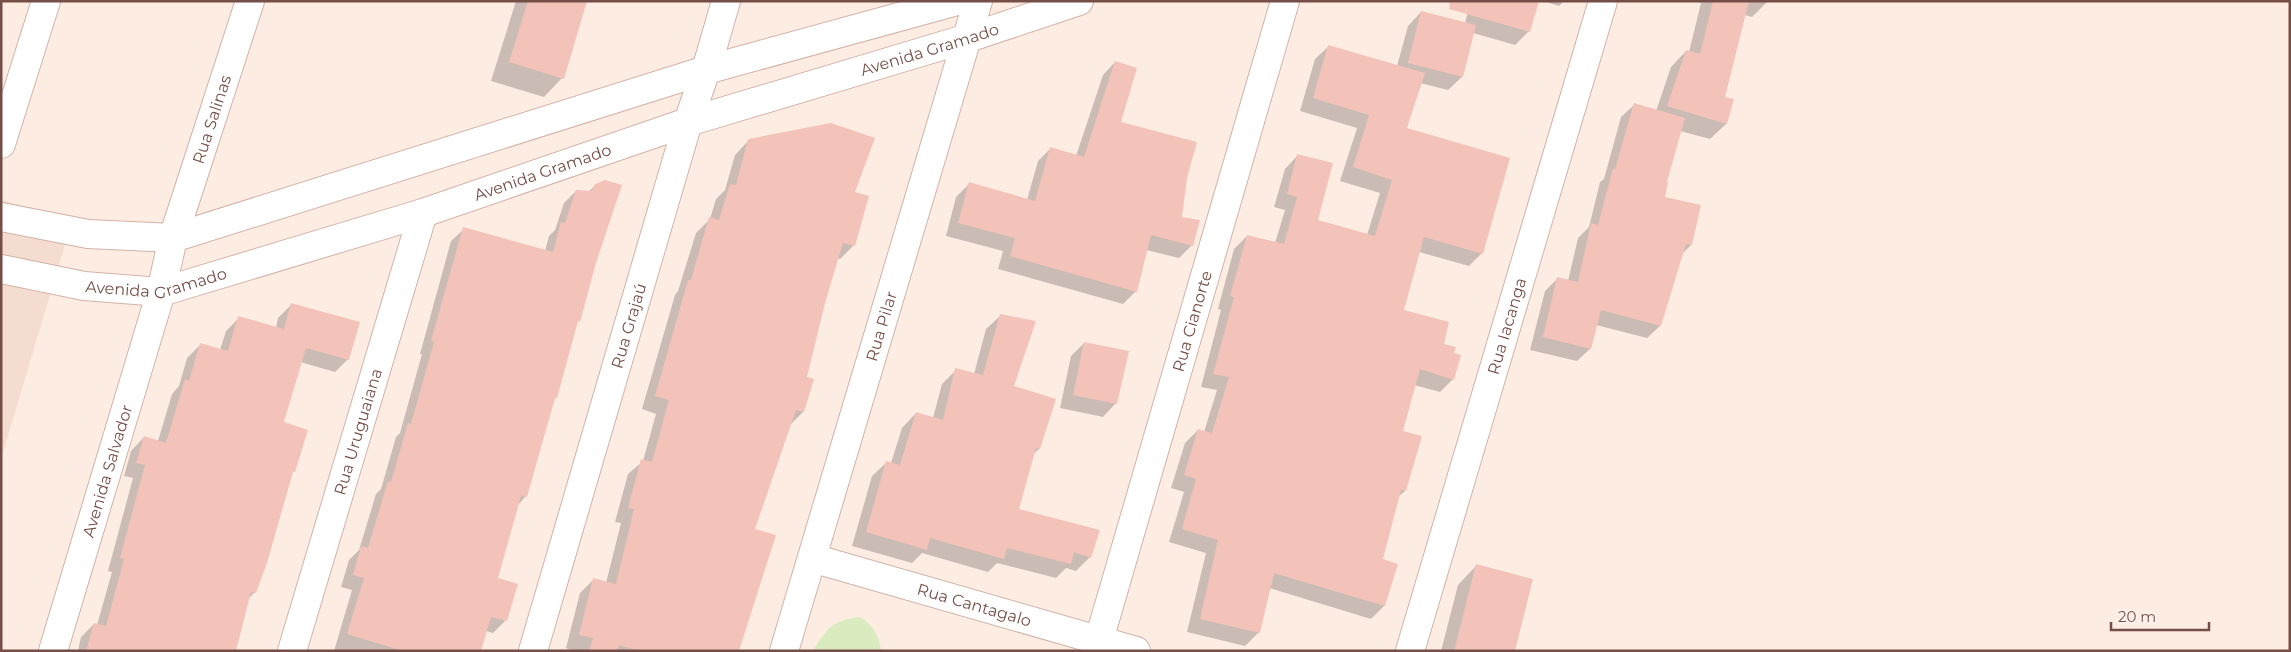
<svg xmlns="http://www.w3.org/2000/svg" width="2291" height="652" font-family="Montserrat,sans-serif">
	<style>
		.residential { fill: #f5dcd0 }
		.green { fill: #dbebc0 }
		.shadow { fill: #0003 }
		.building { fill: #f3c3b9 }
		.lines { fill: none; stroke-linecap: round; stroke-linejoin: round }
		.street-casing { stroke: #d0b4ab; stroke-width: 30 }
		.secondary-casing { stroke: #d4b2a8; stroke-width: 30 }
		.street { stroke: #fff; stroke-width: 28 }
		.secondary { stroke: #fff; stroke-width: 28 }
		.labels { text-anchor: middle; stroke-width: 5; stroke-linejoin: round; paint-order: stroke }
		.street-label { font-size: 16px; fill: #754e48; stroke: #fff1e9 }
	</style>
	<rect width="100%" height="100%" fill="#fdece2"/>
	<path class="residential" d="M 1,200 L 73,218 L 1,459 Z"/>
	<path class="green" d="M 860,617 C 873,626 879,634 881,651 L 813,651 C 828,627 831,621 860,617 Z"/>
	<path class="shadow" d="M 516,1 L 586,1 L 562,78 L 544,97 L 491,81 Z
		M 1471,1 L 1529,31 L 1515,45 L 1473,33 L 1462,77 L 1448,90 L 1420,83 L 1406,129 L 1482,253 L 1469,266 L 1419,252 L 1403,310 L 1442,344 L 1453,379 L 1440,392 L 1414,385 L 1401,432 L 1405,491 L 1398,497 L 1381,560 L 1396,565 L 1384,606 L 1371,619 L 1269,588 L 1259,632 L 1245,646 L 1187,632 L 1206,553 L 1169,542 L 1184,492 L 1171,488 L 1185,443 L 1198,430 L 1204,432 L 1217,390 L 1201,387 L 1221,310 L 1218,309 L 1234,249 L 1247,236 L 1275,243 L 1285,210 L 1274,207 L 1285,169 L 1298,155 L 1317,221 L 1367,235 L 1380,193 L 1340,181 L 1357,128 L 1300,111 L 1315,59 L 1329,46 L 1397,66 L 1408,26 L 1421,12 L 1465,23 Z
		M 1543,1 L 1564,1 L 1559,6 Z
		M 1697,1 L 1768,1 L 1752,17 L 1745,15 L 1724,98 L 1726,124 L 1710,139 L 1680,131 L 1665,183 L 1663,198 L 1691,245 L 1682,254 L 1660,326 L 1647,338 L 1596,325 L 1590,349 L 1577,361 L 1530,350 L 1545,291 L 1558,278 L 1568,281 L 1578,238 L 1589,227 L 1600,182 L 1604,179 L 1621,117 L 1634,105 L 1656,111 L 1671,67 L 1686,51 L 1689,52 L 1701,3 Z
		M 1115,62 L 1119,123 L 1186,178 L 1180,218 L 1192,245 L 1179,258 L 1146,250 L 1136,291 L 1123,304 L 998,269 L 1003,251 L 946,236 L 956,197 L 969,184 L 1027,200 L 1038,161 L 1051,148 L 1076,156 L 1103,75 Z
		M 749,140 L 854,193 L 854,245 L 840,259 L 837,258 L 823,303 L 806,378 L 813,380 L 803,412 L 789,426 L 753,530 L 731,651 L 572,651 L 566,648 L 580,593 L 594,579 L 606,583 L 621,523 L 615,522 L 628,474 L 643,461 L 656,414 L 642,409 L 675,295 L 678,291 L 696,233 L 710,219 L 716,199 L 725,190 L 735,155 Z
		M 596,185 L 595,263 L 525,497 L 518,505 L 497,579 L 505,621 L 493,633 L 486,631 L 480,651 L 334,651 L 352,590 L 341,587 L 349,560 L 359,550 L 376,494 L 381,489 L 396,437 L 400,433 L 422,354 L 420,354 L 451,241 L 464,229 L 545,251 L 549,236 L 555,230 L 564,203 L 576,191 L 588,192 Z
		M 291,305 L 348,359 L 335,372 L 300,362 L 282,423 L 294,471 L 291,474 L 255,592 L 248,599 L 234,651 L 78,651 L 81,637 L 94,624 L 97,625 L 112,572 L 108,571 L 133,478 L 124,476 L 131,451 L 144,437 L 158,441 L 172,394 L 179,386 L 187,358 L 200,345 L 220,350 L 226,331 L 239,318 L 276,328 L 278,318 Z
		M 1001,315 L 1013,387 L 1039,449 L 1032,455 L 1017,510 L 1090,557 L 1076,571 L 1066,568 L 1056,578 L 997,563 L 988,572 L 922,553 L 912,563 L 852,546 L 872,476 L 887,462 L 891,463 L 902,428 L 916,413 L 933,418 L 942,384 L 956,370 L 974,374 L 986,329 Z
		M 1084,343 L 1116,403 L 1103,417 L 1060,408 L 1071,356 Z
		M 1476,566 L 1514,651 L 1441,651 L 1458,585 Z"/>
	<path class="building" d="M 528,1 L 587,1 L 564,79 L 509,62 Z
		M 1450,1 L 1539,1 L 1530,32 L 1449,9 Z
		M 1713,1 L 1749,1 L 1725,97 L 1734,99 L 1727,124 L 1667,106 L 1686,50 L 1700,54 Z
		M 1421,11 L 1476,25 L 1463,77 L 1408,63 Z
		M 1328,45 L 1425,73 L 1407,128 L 1510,158 L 1483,254 L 1424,237 L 1404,310 L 1449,322 L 1444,344 L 1456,347 L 1454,353 L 1461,355 L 1454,380 L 1420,369 L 1403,431 L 1422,436 L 1406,491 L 1401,490 L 1383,559 L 1398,564 L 1385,606 L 1274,573 L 1260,633 L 1200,619 L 1218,540 L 1182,529 L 1196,479 L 1184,475 L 1198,429 L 1212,433 L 1229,377 L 1213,374 L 1234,297 L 1230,296 L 1247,235 L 1284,244 L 1297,197 L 1287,194 L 1297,154 L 1333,163 L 1318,220 L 1375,236 L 1392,180 L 1353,167 L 1369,115 L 1313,98 Z
		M 1115,61 L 1137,68 L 1121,122 L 1197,142 L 1187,178 L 1182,217 L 1200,220 L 1193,246 L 1151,235 L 1137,292 L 1010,256 L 1015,238 L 958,223 L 969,182 L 1035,201 L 1050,147 L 1084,157 Z
		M 1634,103 L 1685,118 L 1667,182 L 1668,183 L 1665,197 L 1701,205 L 1692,245 L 1686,244 L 1661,326 L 1601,310 L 1591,349 L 1543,337 L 1557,277 L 1578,282 L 1591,223 L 1598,225 L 1613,168 L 1615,169 Z
		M 831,123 L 875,138 L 855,192 L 869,196 L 855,246 L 843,243 L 825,303 L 807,377 L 814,379 L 804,412 L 796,410 L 755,529 L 776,535 L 739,651 L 640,651 L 619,645 L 617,651 L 589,651 L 593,638 L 579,635 L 593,578 L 616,584 L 634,509 L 628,508 L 641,459 L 652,462 L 669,400 L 655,396 L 688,280 L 691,280 L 709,217 L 719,220 L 730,184 L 736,185 L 748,139 Z
		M 605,180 L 622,185 L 596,263 L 580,322 L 578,321 L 557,398 L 555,398 L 527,497 L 521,496 L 498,578 L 518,584 L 507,621 L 491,617 L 481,651 L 403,651 L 347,634 L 364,578 L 353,575 L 361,546 L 368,548 L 388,481 L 391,482 L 408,423 L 411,424 L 434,342 L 431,341 L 463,227 L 553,252 L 561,222 L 565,223 L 576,190 L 592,191 L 595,184 Z
		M 291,303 L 360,322 L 349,360 L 306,348 L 284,422 L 308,430 L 295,472 L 293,472 L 267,563 L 256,593 L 251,592 L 236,651 L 86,651 L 94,623 L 106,626 L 124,559 L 120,558 L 145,465 L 136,463 L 144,436 L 166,443 L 185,379 L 189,381 L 200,343 L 228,351 L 238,316 L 284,329 Z
		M 1000,314 L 1036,321 L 1014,386 L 1056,399 L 1040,449 L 1036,448 L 1019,509 L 1100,530 L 1091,558 L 1074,552 L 1071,564 L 1007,548 L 1004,559 L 930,538 L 927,550 L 866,532 L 886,461 L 900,465 L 916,412 L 943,420 L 955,368 L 983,375 Z
		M 1084,342 L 1129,351 L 1117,404 L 1073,395 Z
		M 1476,564 L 1533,579 L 1515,651 L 1454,651 Z"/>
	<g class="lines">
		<defs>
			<g id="street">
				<path d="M 1,144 L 46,1"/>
				<path id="s1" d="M 812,558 L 1136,651"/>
				<path id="s2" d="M 1099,640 L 1285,1"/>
				<path id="s3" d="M 53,651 L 161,292 L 173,238 L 250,1"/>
				<path id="s4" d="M 292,651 L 423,213"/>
				<path id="s5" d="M 533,651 L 688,122 L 706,70 L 726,1"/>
				<path id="s6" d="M 784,651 L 978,1"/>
				<path id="s7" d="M 1410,651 L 1603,1"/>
			</g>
			<g id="secondary">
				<path d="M 1,217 L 88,234 L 173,238 L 706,70 L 957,1"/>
				<path id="s8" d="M 1,269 L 84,286 L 161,292 L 423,213 L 688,122 L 968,38 L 1079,1"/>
			</g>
		</defs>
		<use href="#street" class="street-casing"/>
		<use href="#secondary" class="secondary-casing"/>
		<use href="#street" class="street"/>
		<use href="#secondary" class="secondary"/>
	</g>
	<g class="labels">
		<g class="street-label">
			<text dy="6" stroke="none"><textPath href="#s8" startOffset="968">Avenida Gramado</textPath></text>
			<text dy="6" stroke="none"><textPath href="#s3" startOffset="555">Rua Salinas</textPath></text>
			<text dy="6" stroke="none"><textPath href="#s8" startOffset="562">Avenida Gramado</textPath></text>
			<text dy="6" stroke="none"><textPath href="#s8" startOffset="158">Avenida Gramado</textPath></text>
			<text dy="6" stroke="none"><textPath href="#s2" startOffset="332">Rua Cianorte</textPath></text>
			<text dy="6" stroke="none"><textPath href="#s5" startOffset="339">Rua Grajaú</textPath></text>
			<text dy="6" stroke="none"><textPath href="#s6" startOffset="339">Rua Pilar</textPath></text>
			<text dy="6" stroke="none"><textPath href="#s7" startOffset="339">Rua Iacanga</textPath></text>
			<text dy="6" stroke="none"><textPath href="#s4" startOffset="229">Rua Uruguaiana</textPath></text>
			<text dy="6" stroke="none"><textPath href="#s3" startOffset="188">Avenida Salvador</textPath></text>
			<text dy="6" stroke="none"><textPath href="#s1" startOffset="169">Rua Cantagalo</textPath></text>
		</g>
	</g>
	<rect width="2291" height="652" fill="none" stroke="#754e48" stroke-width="5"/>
	<path d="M2111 622v8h98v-8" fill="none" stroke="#754e48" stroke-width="2.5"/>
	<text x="2118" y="622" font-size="15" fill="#754e48" stroke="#fff1e9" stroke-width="4" paint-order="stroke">20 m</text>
</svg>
